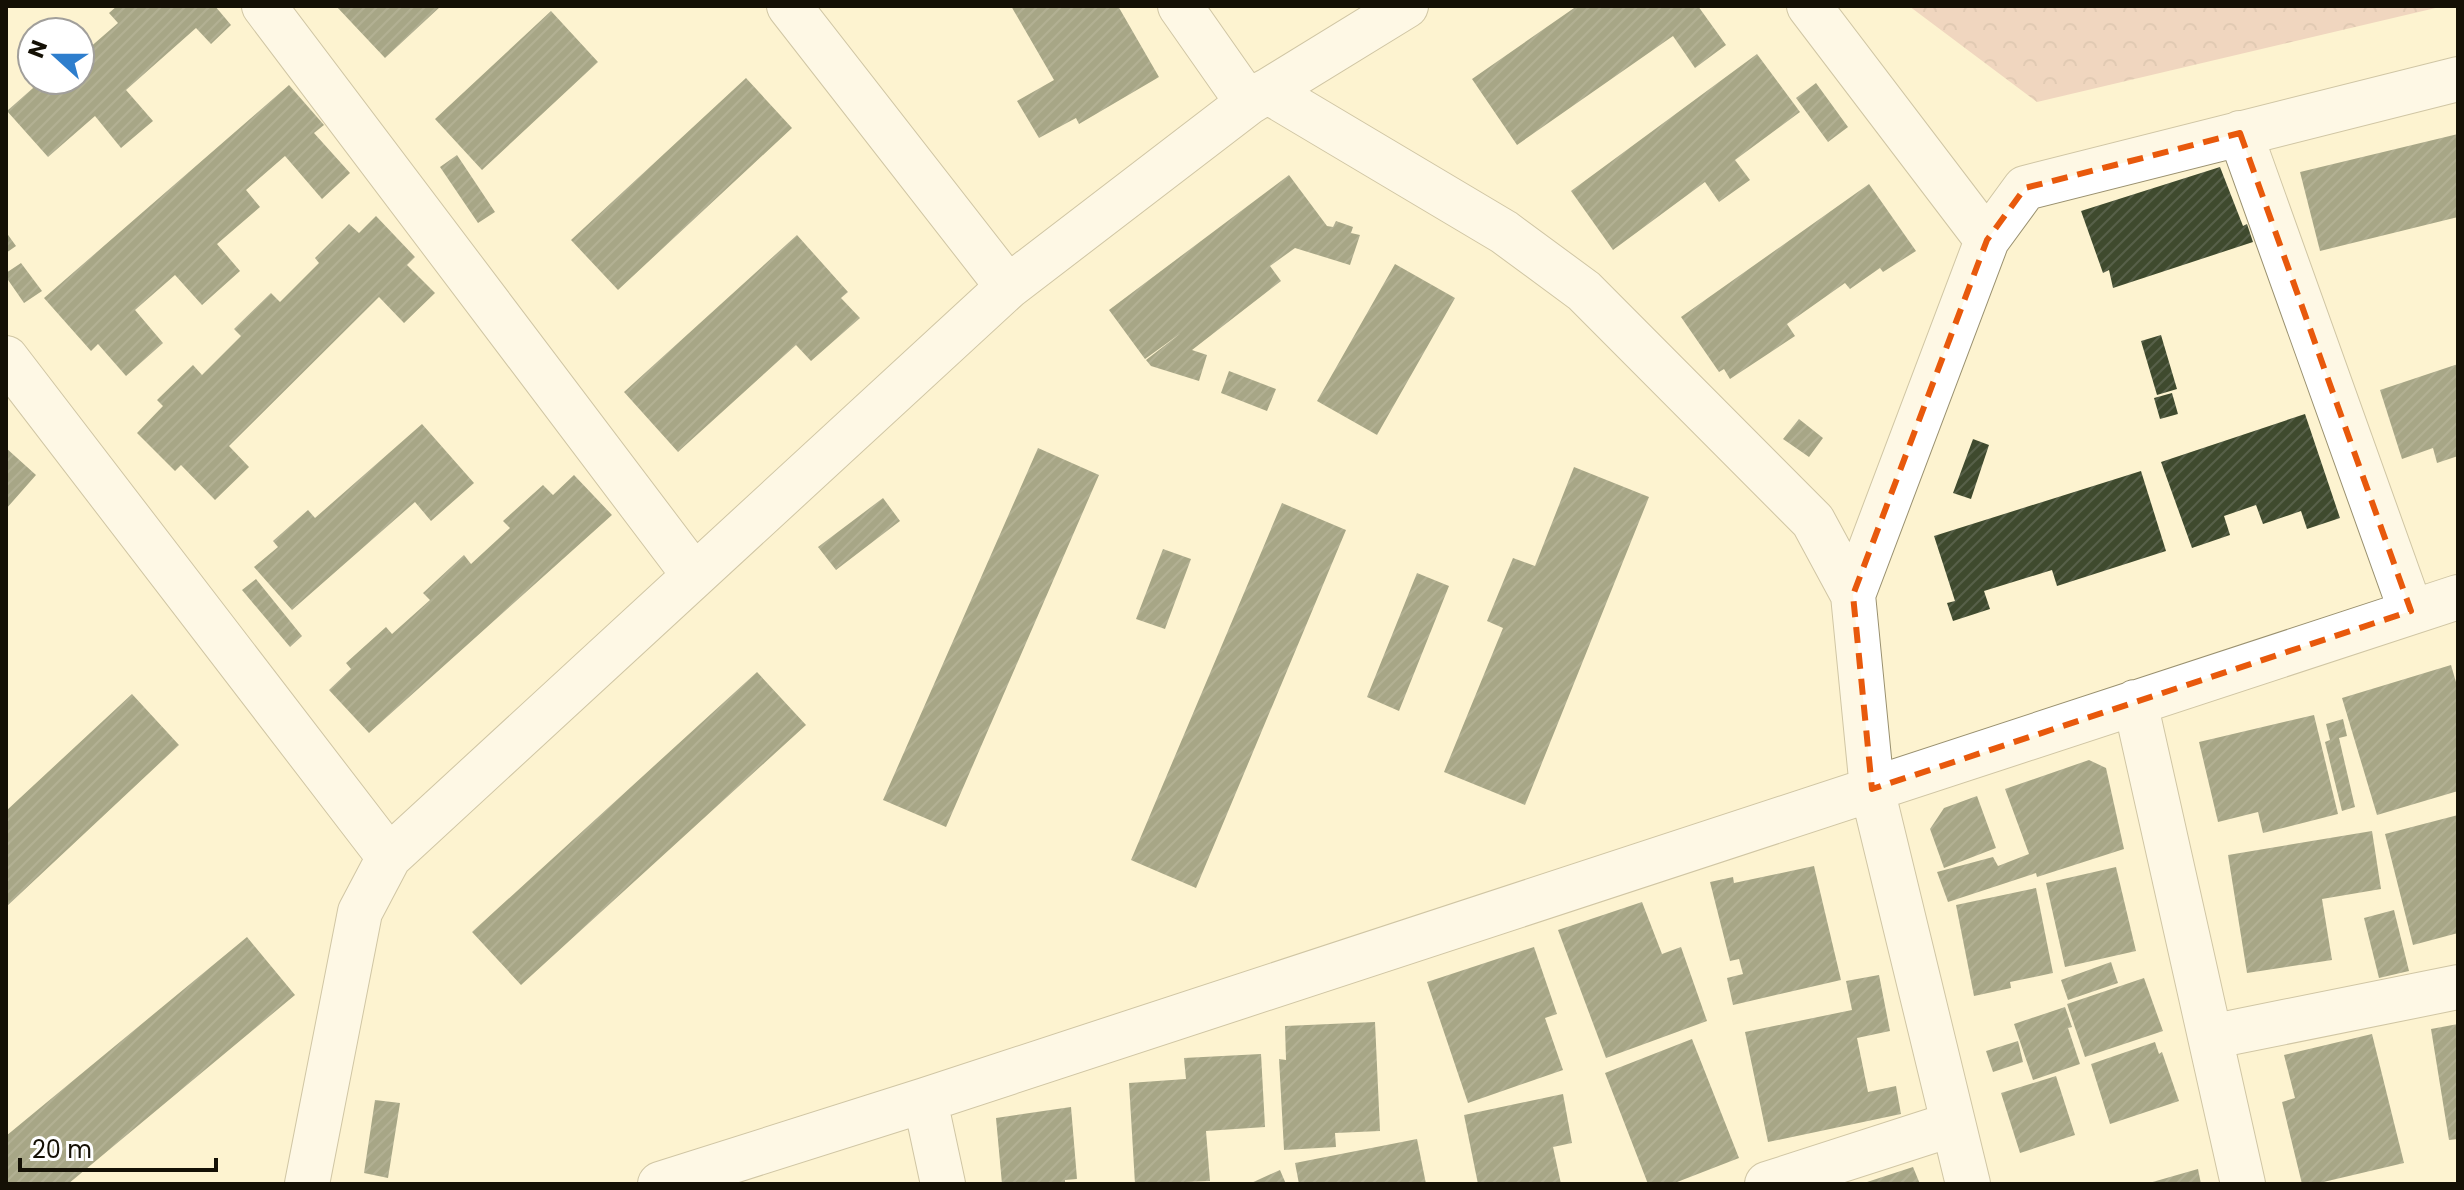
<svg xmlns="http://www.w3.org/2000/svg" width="2464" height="1190" font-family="Poppins,sans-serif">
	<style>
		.forest { fill: url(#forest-crowns) }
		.building { fill: url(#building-hatch) }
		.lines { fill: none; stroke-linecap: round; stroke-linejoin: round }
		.street-casing { stroke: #99906f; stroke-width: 46 }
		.street { stroke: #fff; stroke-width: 44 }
		.marked { fill: none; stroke: #e8590c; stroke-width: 6; stroke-dasharray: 16 10; stroke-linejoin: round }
	</style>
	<defs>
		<pattern id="forest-crowns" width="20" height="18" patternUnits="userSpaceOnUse" patternTransform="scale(2)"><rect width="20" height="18" fill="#e0b3aa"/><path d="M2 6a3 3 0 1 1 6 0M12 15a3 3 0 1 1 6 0" fill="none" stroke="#bf9991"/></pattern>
		<pattern id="building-hatch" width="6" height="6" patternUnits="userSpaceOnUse" patternTransform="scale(2)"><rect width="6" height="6" fill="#3f4a2e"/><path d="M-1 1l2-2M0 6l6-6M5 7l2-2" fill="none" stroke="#576049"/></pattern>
	</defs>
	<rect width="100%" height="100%" fill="#fdf3d0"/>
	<path class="forest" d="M 1909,6 L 2444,6 L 2037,102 Z"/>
	<path class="building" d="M 117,6 L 215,6 L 231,25 L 211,44 L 196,28 L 126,90 L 153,121 L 121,148 L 95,116 L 48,157 L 7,111 L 33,88 L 30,84 L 35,80 L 80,80 L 80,56 L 118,23 L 109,13 Z
		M 336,6 L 441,6 L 385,58 Z
		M 1011,6 L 1118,6 L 1159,77 L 1079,124 L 1076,118 L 1039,138 L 1017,101 L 1054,80 Z
		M 1577,6 L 1698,6 L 1726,45 L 1695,68 L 1673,36 L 1517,145 L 1472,79 Z
		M 551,11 L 598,62 L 482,170 L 435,119 Z
		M 1757,54 L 1800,112 L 1735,160 L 1750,180 L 1719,202 L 1705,182 L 1613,250 L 1571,191 Z
		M 746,78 L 792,128 L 618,290 L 571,240 Z
		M 1816,83 L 1848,127 L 1828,142 L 1796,98 Z
		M 289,85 L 324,125 L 314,133 L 350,173 L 322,199 L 285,156 L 246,190 L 260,207 L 217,244 L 240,271 L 202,305 L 175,275 L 135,310 L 163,343 L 126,376 L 98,344 L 91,351 L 44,298 Z
		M 2458,134 L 2458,217 L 2320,251 L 2300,172 Z
		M 457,155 L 495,212 L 478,223 L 440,167 Z
		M 2220,167 L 2243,226 L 2247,224 L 2253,242 L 2113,288 L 2109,270 L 2103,273 L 2081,211 Z
		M 1289,175 L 1327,226 L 1333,227 L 1336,221 L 1353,227 L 1351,233 L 1360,235 L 1350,265 L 1295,248 L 1270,266 L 1281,281 L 1192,350 L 1207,355 L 1199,381 L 1151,366 L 1146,360 L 1181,333 L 1145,359 L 1109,310 Z
		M 1869,184 L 1916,251 L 1883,272 L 1880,268 L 1850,289 L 1845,283 L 1787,324 L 1795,336 L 1730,379 L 1724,369 L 1719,372 L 1681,317 Z
		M 376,216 L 415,257 L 407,265 L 435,293 L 404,323 L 379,297 L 229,446 L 249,467 L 215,500 L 181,465 L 175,471 L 137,433 L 163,406 L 157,400 L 193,365 L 202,375 L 241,336 L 234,329 L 271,293 L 280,302 L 319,263 L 315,258 L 349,224 L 359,233 Z
		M 6,232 L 16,246 L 6,253 Z
		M 797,235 L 848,292 L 841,298 L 860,318 L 811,361 L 796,345 L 678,452 L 624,392 Z
		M 21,263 L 42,291 L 24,303 L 6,277 L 6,273 Z
		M 1395,264 L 1455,298 L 1377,435 L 1317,401 Z
		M 2161,335 L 2177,389 L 2157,395 L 2141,341 Z
		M 2458,364 L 2458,456 L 2437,463 L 2433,448 L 2402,459 L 2380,390 Z
		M 1229,371 L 1276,389 L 1267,411 L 1221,393 Z
		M 2172,393 L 2178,414 L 2160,419 L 2154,398 Z
		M 2305,414 L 2340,518 L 2307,529 L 2301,511 L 2263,524 L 2256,505 L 2224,516 L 2230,535 L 2192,548 L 2161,462 Z
		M 1799,419 L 1823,438 L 1809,457 L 1783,439 Z
		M 422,424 L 474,483 L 431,521 L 415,502 L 292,610 L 254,567 L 278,547 L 273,541 L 308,510 L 315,518 Z
		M 1973,439 L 1989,445 L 1971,499 L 1953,493 Z
		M 6,448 L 36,475 L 6,509 Z
		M 1038,448 L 1099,475 L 946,827 L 883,800 Z
		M 1574,467 L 1649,497 L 1525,805 L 1444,772 L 1503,628 L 1487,621 L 1513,558 L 1535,566 Z
		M 2141,471 L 2166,551 L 2057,586 L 2052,570 L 1984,591 L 1990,609 L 1953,621 L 1947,603 L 1955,601 L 1934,536 Z
		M 574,475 L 612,515 L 369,733 L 329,690 L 351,669 L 346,663 L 386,627 L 392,634 L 430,600 L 423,593 L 464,555 L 471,564 L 510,528 L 503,521 L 543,485 L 553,495 Z
		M 883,498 L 900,521 L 836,570 L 818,547 Z
		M 1282,503 L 1346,530 L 1196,888 L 1131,860 Z
		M 1163,549 L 1191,559 L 1165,629 L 1136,619 Z
		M 1417,573 L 1449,586 L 1399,711 L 1367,697 Z
		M 256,579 L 302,636 L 290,647 L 242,590 Z
		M 2451,665 L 2458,689 L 2458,791 L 2377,815 L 2342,698 Z
		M 757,672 L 806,725 L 521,985 L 472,932 Z
		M 132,694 L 179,745 L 6,907 L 6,811 Z
		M 2314,715 L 2338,814 L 2263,833 L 2258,812 L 2218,822 L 2199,742 Z
		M 2343,719 L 2347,736 L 2339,738 L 2355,807 L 2342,811 L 2325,742 L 2330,740 L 2326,724 Z
		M 2089,760 L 2106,768 L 2124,849 L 2037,877 L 2036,873 L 1948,902 L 1937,872 L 1993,857 L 1998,866 L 2029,854 L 2005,789 Z
		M 1977,796 L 1996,848 L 1944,868 L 1930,829 L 1944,808 Z
		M 2458,815 L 2458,933 L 2413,945 L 2385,834 Z
		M 2372,831 L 2381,889 L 2322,899 L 2332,960 L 2247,973 L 2228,855 Z
		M 1814,866 L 1841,980 L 1733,1005 L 1727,978 L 1743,974 L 1739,959 L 1730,961 L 1710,882 L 1733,877 L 1734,883 Z
		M 2116,867 L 2136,951 L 2065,967 L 2046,883 Z
		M 2036,888 L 2053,973 L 2010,982 L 2011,988 L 1974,996 L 1956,905 Z
		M 1642,902 L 1662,954 L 1681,947 L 1707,1021 L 1606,1058 L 1558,930 Z
		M 2394,910 L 2409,971 L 2379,978 L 2364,918 Z
		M 247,937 L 295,995 L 68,1184 L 6,1184 L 6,1136 Z
		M 1534,947 L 1557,1014 L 1545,1018 L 1563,1070 L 1468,1103 L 1427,982 Z
		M 2111,962 L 2118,983 L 2068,1000 L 2061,980 Z
		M 1879,975 L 1890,1031 L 1857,1038 L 1868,1092 L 1896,1086 L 1901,1114 L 1768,1142 L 1745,1032 L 1852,1010 L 1846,981 Z
		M 2144,978 L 2163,1031 L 2085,1057 L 2067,1004 Z
		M 2065,1007 L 2072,1027 L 2068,1028 L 2080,1064 L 2033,1080 L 2014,1024 Z
		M 1375,1022 L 1380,1131 L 1335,1133 L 1336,1147 L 1284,1150 L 1279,1059 L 1286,1060 L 1285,1026 Z
		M 2458,1024 L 2458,1139 L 2449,1140 L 2431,1029 Z
		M 2372,1034 L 2404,1163 L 2315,1184 L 2302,1184 L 2282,1102 L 2295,1098 L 2284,1055 Z
		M 1692,1039 L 1739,1158 L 1672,1184 L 1648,1184 L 1605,1073 Z
		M 2018,1041 L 2023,1062 L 1993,1072 L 1986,1051 Z
		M 2155,1042 L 2159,1054 L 2162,1052 L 2179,1101 L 2110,1124 L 2091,1064 Z
		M 1261,1054 L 1265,1127 L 1206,1131 L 1210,1181 L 1135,1184 L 1129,1083 L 1186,1079 L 1184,1058 Z
		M 2056,1076 L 2075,1135 L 2020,1153 L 2001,1093 Z
		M 1563,1094 L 1572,1143 L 1553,1147 L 1561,1184 L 1478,1184 L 1464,1115 Z
		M 375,1100 L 400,1103 L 388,1178 L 364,1173 Z
		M 1071,1107 L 1077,1179 L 1065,1180 L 1065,1184 L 1002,1184 L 996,1118 Z
		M 1417,1139 L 1426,1184 L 1299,1184 L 1295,1163 Z
		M 1913,1167 L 1920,1184 L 1864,1184 L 1864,1183 Z
		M 2198,1169 L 2201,1184 L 2149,1184 L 2149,1183 Z
		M 1280,1170 L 1286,1184 L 1249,1184 Z"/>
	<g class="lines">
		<defs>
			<path id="street" d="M 264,6 L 694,575
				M 789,6 L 1008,287
				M 1180,6 L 1248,103
				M 1809,6 L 1987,240
				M 1267,91 L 1504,232 L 1584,291 L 1813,521 L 1853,595
				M 2240,133 L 2411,611
				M 6,358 L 389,857
				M 2135,702 L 2243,1184
				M 2210,1037 L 2458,987
				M 925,1100 L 943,1184
				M 307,1184 L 360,912 L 389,857 L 1008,287 L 1248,103 L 1406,6
				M 660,1184 L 925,1100 L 2458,597
				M 1767,1184 L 1953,1124
				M 1968,1184 L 1872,789 L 1853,595 L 1987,240 L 2025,188 L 2458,79"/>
		</defs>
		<use href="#street" class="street-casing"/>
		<use href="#street" class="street"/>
	</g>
	<path d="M0 0H2464V1190H0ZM 2240,133 L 2411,611 L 1872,789 L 1853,595 L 1987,240 L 2025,188 Z" fill="#fdf3d0" fill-opacity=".55" fill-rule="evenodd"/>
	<path class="marked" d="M 2240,133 L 2411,611 L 1872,789 L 1853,595 L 1987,240 L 2025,188 Z"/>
	<rect width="2464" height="1190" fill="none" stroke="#141005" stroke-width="16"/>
	<g transform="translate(56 56) rotate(291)"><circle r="38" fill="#ffffff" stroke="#a19f9b" stroke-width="2"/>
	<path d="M0-6L14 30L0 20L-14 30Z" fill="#2e7ecd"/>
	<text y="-12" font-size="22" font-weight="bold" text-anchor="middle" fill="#141005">N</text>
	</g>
	<path d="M20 1158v12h196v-12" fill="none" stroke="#141005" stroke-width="4"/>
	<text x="32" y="1158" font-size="24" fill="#141005" stroke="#ffffff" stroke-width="6" paint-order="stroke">20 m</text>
</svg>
